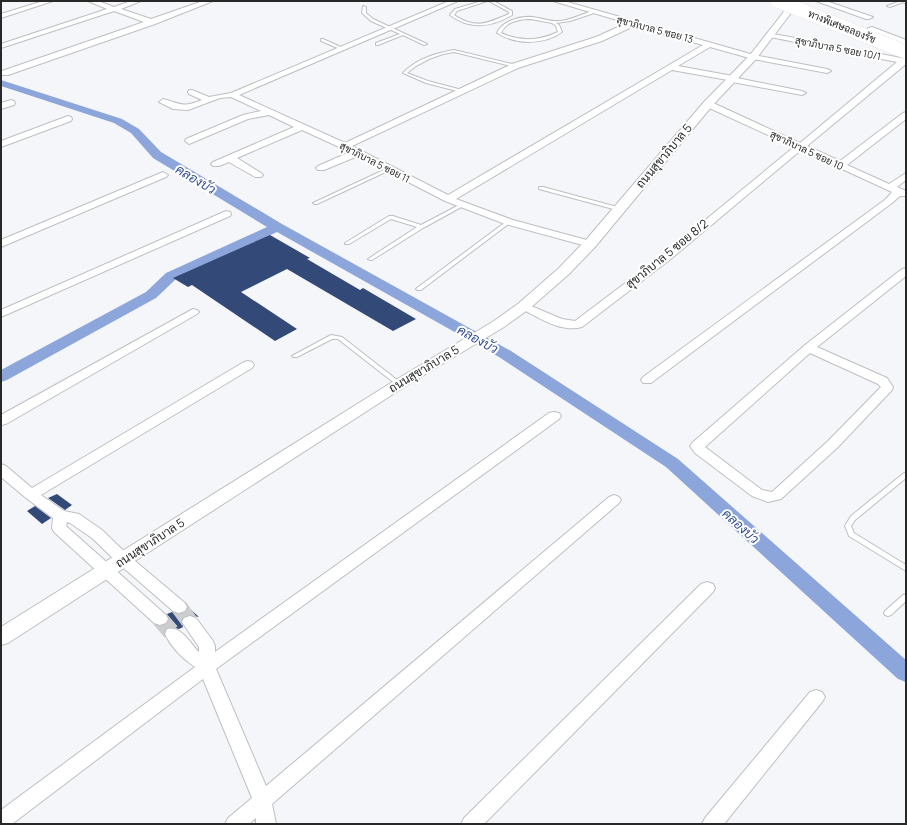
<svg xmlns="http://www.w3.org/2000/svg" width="907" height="825" font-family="Manrope,Sarabun,sans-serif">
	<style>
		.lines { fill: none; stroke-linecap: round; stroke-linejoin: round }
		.canal { fill: #8ca6dc; fill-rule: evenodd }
		.building { fill: #334977 }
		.minor-tunnel { stroke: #cbcdcf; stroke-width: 17; stroke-dasharray: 17 8; stroke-linecap: butt }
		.service-casing { stroke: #bdbfc2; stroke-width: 2 }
		.minor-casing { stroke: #bdbfc2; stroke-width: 2 }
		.tertiary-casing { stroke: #bdbfc2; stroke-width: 2 }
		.motorway-casing { stroke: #bdbfc2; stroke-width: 2 }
		.service { fill: #fff; fill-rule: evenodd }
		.minor { fill: #fff; fill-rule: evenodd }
		.tertiary { fill: #fff; fill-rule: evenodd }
		.motorway { fill: #fff; fill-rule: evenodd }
		.motorway-bridge-casing { stroke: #bdbfc2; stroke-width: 14; stroke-linecap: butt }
		.motorway-bridge { stroke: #fff; stroke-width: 14 }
		.labels { text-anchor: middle; stroke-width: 4; stroke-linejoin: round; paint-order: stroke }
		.far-street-label { font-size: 10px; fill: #282829; stroke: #fff }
		.street-label { font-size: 12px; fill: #282829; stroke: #fff }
		.water-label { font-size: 13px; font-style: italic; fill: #324e90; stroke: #fff }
	</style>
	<rect width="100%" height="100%" fill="#f4f6f9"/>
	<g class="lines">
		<path class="canal" d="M 1,80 L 122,119 L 139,129 L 161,152 L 282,224 L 511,351 L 678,459 L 906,660 L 906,682 L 898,679 L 666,467 L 499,357 L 277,232 L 176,279 L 156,298 L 7,380 L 1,382 L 1,370 L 146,292 L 166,273 L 267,227 L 153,158 L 131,133 L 114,123 L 1,86 Z"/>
	</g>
	<path class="building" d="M 270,235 L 310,258 L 307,259 L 360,290 L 363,288 L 416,319 L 393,331 L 287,269 L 241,292 L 297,329 L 275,341 L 192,285 L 188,287 L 173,278 Z
		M 57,494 L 72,505 L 65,510 L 48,498 Z
		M 35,506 L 51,518 L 42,524 L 27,511 Z
		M 188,607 L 199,617 L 190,615 L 184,617 L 181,621 L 183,627 L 179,629 L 172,627 L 167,628 L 164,632 L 157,626 L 160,626 L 167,624 L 169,620 L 167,614 L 172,612 L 179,614 L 185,612 Z"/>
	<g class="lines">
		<path class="minor-tunnel" d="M 179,607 L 190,622
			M 160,619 L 173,634"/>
		<defs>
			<path id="service" d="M 482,1 L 487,1 L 457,11 L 454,15 C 476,29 486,24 509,14 L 509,12 L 489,1 L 493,1 L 512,11 L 512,15 C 492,27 469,30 450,15 L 455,9 Z
				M 901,1 L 906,1 L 890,7 L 887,6 Z
				M 363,6 L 366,7 L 366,13 L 373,19 L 427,44 L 424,45 L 403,35 L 378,45 L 376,45 L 376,43 L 400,34 L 371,21 L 362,13 Z
				M 593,11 L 595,12 L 594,13 L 570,21 L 556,23 L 559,25 L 562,32 C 544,45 516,45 497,33 C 502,21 520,16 532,17 C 542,18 550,22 560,21 C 571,20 582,14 593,11 ZM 531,19 L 552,23 L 556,26 L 558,32 C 539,41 520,42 501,33 C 506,21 520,19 531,19 Z
				M 321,39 L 323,39 L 343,48 L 340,49 L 321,41 Z
				M 454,50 L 516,65 L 517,66 L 515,67 L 454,52 L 443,54 L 429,59 L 416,66 L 407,73 L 428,81 L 462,90 L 462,92 L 461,92 L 426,83 L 403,73 C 416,59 436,53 454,50 Z
				M 388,168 L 392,169 L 317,204 L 315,204 L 313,203 Z
				M 539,187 L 543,187 L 621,208 L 621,209 L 619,210 L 617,210 L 539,189 Z
				M 461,204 L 463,204 L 465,205 L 423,228 L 372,260 L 370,260 L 368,259 L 417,227 L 391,219 L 349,244 L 345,244 L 345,243 L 389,216 L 393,216 L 421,225 Z
				M 507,221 L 509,221 L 511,222 L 421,290 L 417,290 L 416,289 L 417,288 Z
				M 331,335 L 342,337 L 401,383 L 402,384 L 401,385 L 397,385 L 338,339 L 332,339 L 297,357 L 293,357 L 292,356 Z
				M 904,473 L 906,473 L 906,478 L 855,520 L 851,526 L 854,533 L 906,565 L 906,571 L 849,536 L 845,526 L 851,516 Z
				M 906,594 L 906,601 L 891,615 L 888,616 L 885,615 L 884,613 L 885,611 L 903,595 Z"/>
			<path id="minor" d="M 43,1 L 53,1 L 1,18 L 1,14 Z
				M 88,1 L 98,1 L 114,7 L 131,1 L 141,1 L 121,9 L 151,19 L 203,1 L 213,1 L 155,24 L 8,75 L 2,75 L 2,71 L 144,22 L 114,11 L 1,48 L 1,44 L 107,9 Z
				M 449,1 L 458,1 L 239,95 L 345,143 L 512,64 L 596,37 L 627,23 L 553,1 L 564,1 L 754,55 L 827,69 L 831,71 L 827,73 L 753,59 L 710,47 L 678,66 L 733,76 L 737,78 L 802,91 L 806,93 L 802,95 L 732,82 L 728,80 L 672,70 L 456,199 L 513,220 L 594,242 L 595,244 L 590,247 L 505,224 L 445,201 L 358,156 L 324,170 L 318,170 L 316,168 L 318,166 L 350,152 L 302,130 L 237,158 L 261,173 L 263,175 L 261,177 L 255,177 L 229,162 L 219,166 L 213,166 L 211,164 L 213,162 L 294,127 L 269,115 L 248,119 L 189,144 L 185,141 L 186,139 L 243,115 L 261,111 L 231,97 L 220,98 L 188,110 L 173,109 L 159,102 L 163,99 C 182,104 182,108 202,100 L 189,94 L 188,92 L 189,90 L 192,90 L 209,97 L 231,93 ZM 634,26 L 703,45 L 448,195 L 352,146 L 518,68 L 602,41 Z
				M 816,1 L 826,1 L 873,17 L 869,19 L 866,19 Z
				M 901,1 L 906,1 L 906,4 Z
				M 767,33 L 841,46 L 906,59 L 906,64 L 807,146 L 840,161 L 903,113 L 906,112 L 906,119 L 847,165 L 889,184 L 906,173 L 906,180 L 897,187 L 906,191 L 906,196 L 900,196 L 892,203 L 651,383 L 643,383 L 641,380 L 643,377 L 886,199 L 892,192 L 801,150 L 672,258 L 582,327 C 561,333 538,317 520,308 L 518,306 L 520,304 L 524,303 L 562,319 L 575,321 L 664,254 L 794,147 L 705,106 L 704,104 L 705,102 L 711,102 L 800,143 L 897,62 L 770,37 L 767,37 Z
				M 11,100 L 14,101 L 15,103 L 14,105 L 1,109 L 1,103 Z
				M 68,116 L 71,117 L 72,119 L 71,121 L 1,147 L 1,141 Z
				M 163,172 L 168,175 L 166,177 L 1,247 L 1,240 Z
				M 226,211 L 230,212 L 231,214 L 230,216 L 1,317 L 1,310 Z
				M 906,268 L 906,276 L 817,347 L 887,378 L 893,387 L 892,390 L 838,447 L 781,499 L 768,502 L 752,496 L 695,453 L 690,446 L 692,443 L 805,345 L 902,269 ZM 810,353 L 878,384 L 881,387 L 828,441 L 772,492 L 762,490 L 705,447 Z
				M 193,309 L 197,310 L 199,312 L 197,314 L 6,424 L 1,425 L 1,415 Z
				M 248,361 L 252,362 L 254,365 L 252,368 L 41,495 L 64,511 L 79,514 L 102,530 L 129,556 L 185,603 L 187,607 L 185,611 L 179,613 L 173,611 L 119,564 L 92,538 L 70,523 L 67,522 L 66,526 L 166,615 L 168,619 L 166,623 L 160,625 L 154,623 L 54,532 L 52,528 L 53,518 L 26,498 L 1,477 L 1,464 L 6,466 L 32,488 L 244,362 Z
				M 554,412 L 559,413 L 561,416 L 559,419 L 216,669 L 266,786 L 609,497 L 614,495 L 619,497 L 621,500 L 619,503 L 272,804 L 276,824 L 256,824 L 256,818 L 249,824 L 225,824 L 228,818 L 252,798 L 203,679 L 12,824 L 1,824 L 1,810 L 195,667 C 183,659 171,647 165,634 L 167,629 C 181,625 190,643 199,652 L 199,647 L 182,622 L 184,618 L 190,616 L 196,618 L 213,641 L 215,646 L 215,652 L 549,413 Z
				M 707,582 L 713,584 L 715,588 L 713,592 L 484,824 L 461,824 L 464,818 L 701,584 Z
				M 816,690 L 822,692 L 825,697 L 822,702 L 724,824 L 702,824 L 705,818 L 810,692 Z"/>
			<path id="tertiary" d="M 786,1 L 794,1 L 791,13 L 756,59 L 712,106 L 595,247 L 569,274 L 529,309 L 504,327 L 404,387 L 8,643 L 1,645 L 1,627 L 394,381 L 494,321 L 519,303 L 559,268 L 585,241 L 704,102 L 750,55 L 783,13 Z"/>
			<path id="motorway" d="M 872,27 L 906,40 L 906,49 L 868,34 L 866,31 L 868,28 Z"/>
		</defs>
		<use href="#service" class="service-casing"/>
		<use href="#minor" class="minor-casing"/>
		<use href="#tertiary" class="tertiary-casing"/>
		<use href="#motorway" class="motorway-casing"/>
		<use href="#service" class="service"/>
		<use href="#minor" class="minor"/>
		<use href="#tertiary" class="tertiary"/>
		<use href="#motorway" class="motorway"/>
		<defs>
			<path id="motorway-bridge" d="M 778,1 L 906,52"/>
		</defs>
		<use href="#motorway-bridge" class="motorway-bridge-casing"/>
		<use href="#motorway-bridge" class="motorway-bridge"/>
	</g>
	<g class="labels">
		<g class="far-street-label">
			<text transform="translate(842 26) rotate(22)" y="4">ทางพิเศษฉลองรัช</text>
			<text transform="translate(655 29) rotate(15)" y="4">สุขาภิบาล 5 ซอย 13</text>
			<text transform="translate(838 48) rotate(11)" y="4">สุขาภิบาล 5 ซอย 10/1</text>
			<text transform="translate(807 150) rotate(25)" y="4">สุขาภิบาล 5 ซอย 10</text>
			<text transform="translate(375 162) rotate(27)" y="4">สุขาภิบาล 5 ซอย 11</text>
		</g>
		<g class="street-label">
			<text transform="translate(664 156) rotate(-50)" y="4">ถนนสุขาภิบาล 5</text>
			<text transform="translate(667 254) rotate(-39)" y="4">สุขาภิบาล 5 ซอย 8/2</text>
			<text transform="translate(424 369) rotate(-31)" y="4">ถนนสุขาภิบาล 5</text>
			<text transform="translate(150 543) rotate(-33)" y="4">ถนนสุขาภิบาล 5</text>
		</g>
		<g class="water-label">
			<text transform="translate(196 179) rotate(31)" y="5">คลองบัว</text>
			<text transform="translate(478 339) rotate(29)" y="5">คลองบัว</text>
			<text transform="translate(741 526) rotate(42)" y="5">คลองบัว</text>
		</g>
	</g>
	<rect width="907" height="825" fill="none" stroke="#282829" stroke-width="4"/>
</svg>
